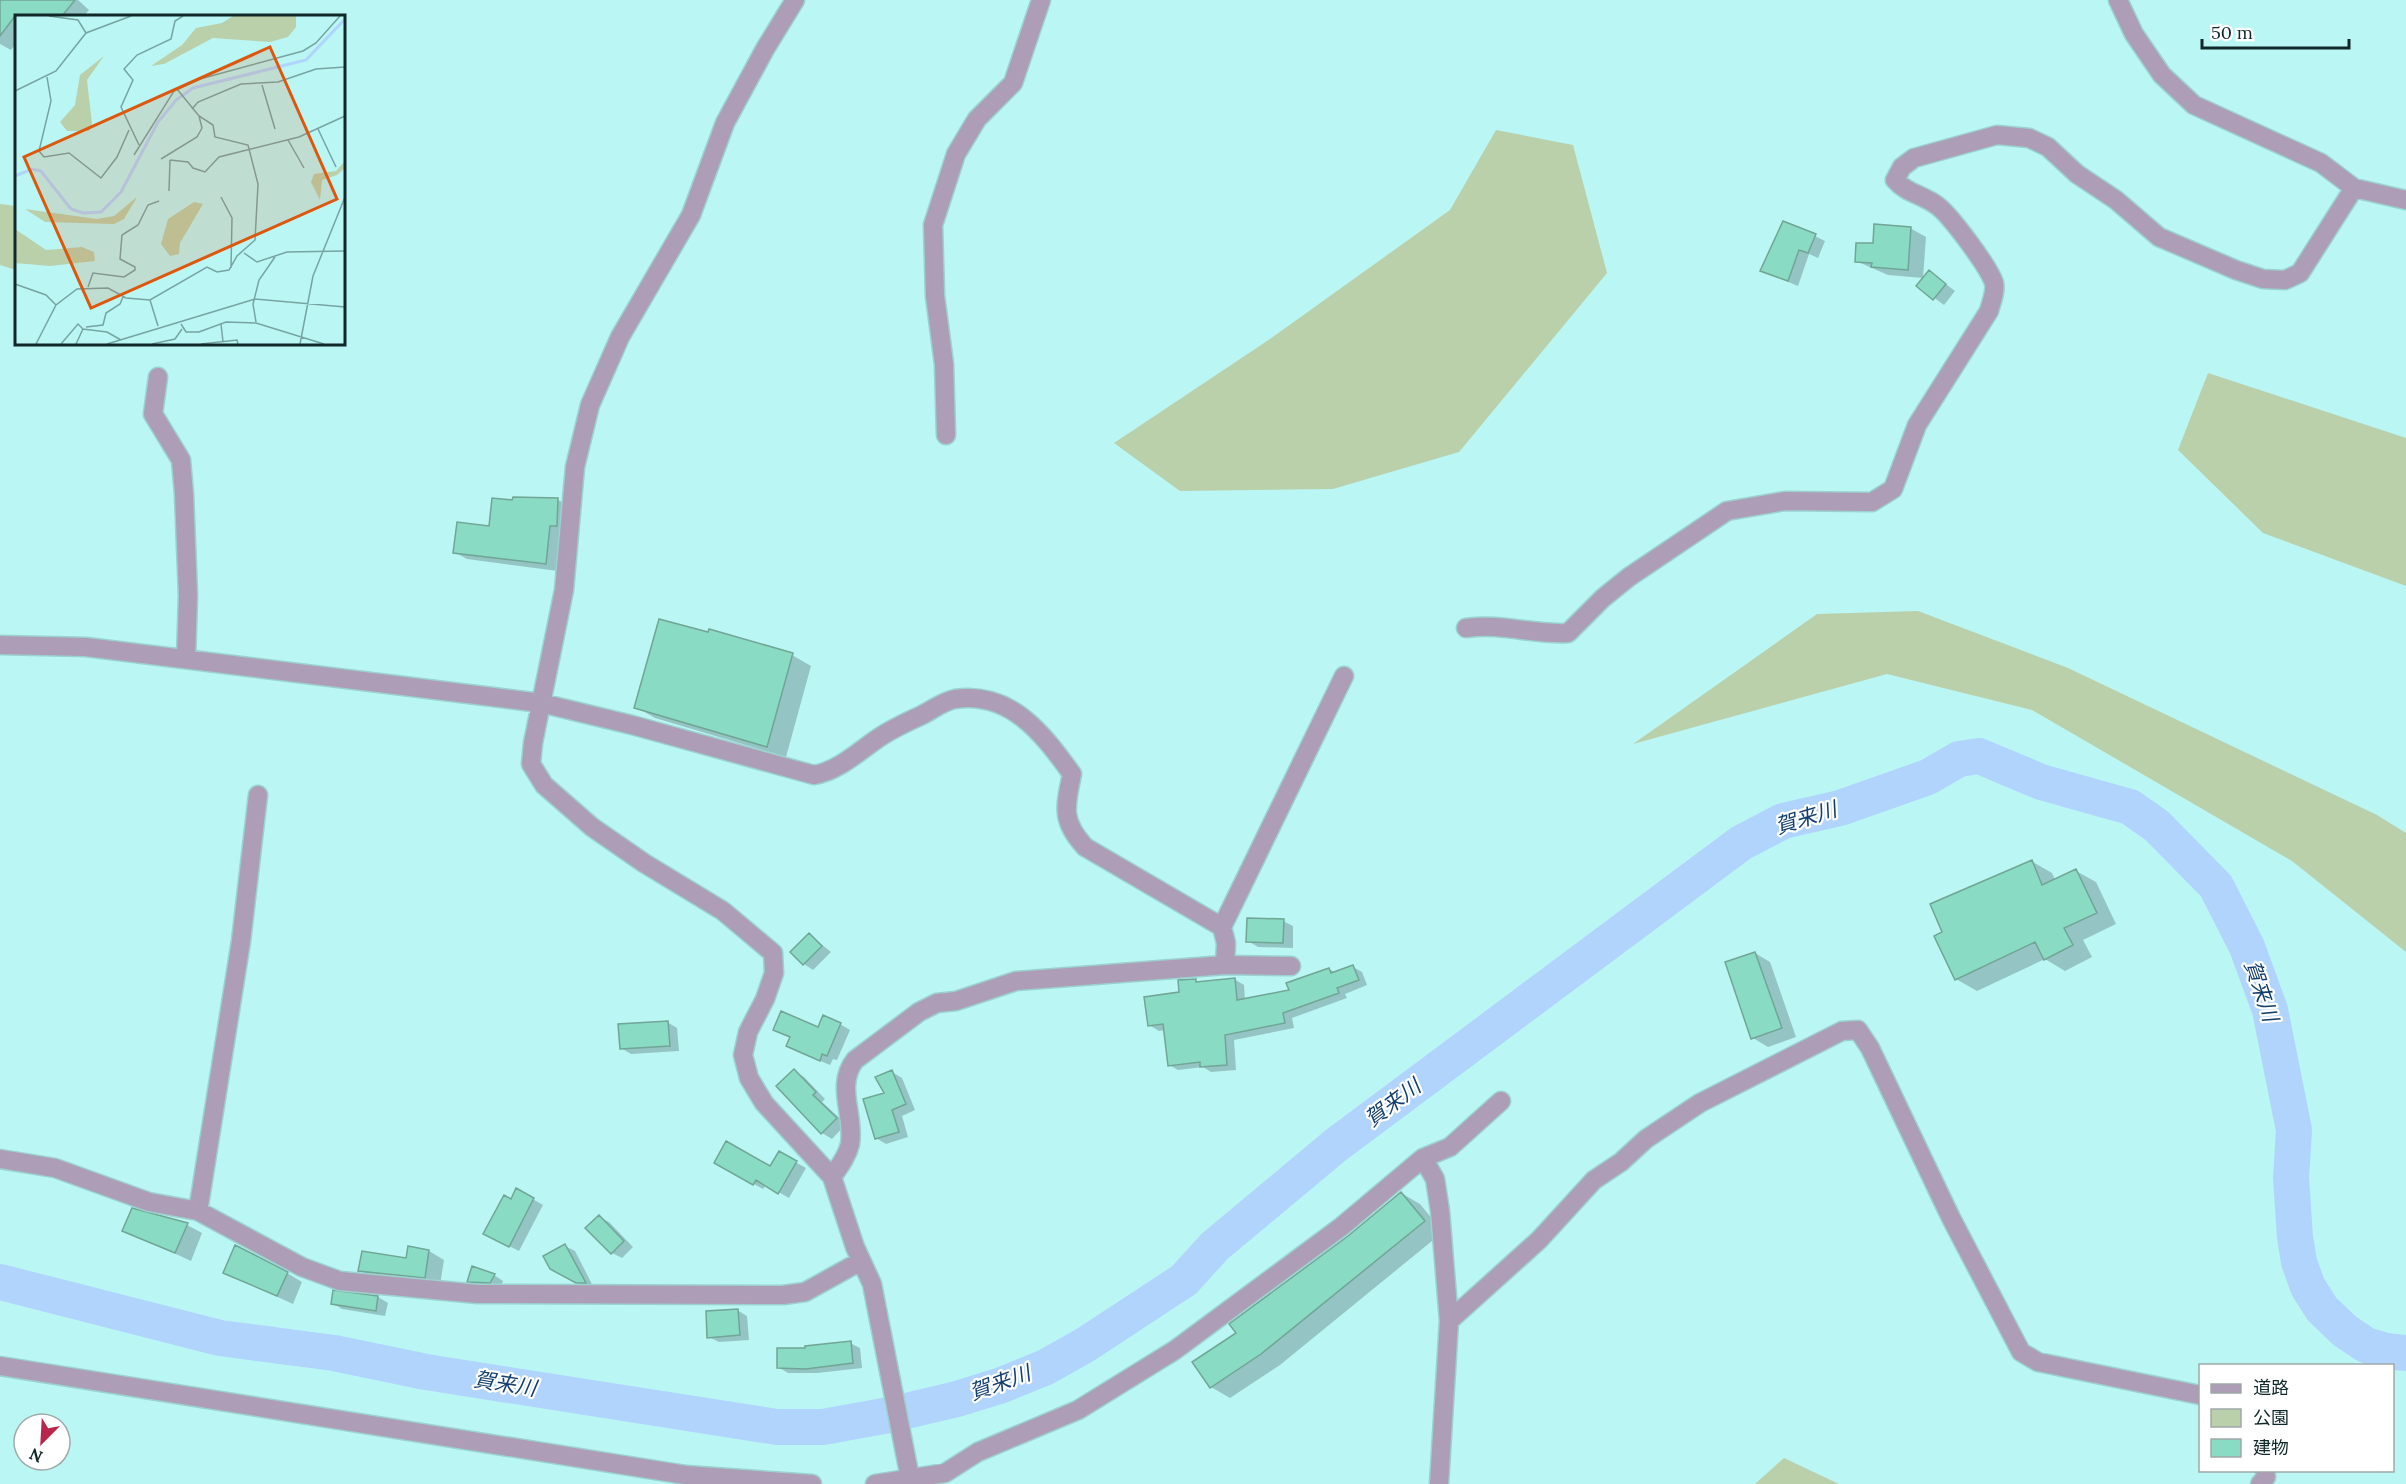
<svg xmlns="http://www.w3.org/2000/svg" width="2406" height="1484" font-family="Lora,'Noto Sans JP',serif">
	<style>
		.green { fill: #bad0ab }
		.shadow { fill: #0003 }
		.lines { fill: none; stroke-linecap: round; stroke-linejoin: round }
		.river { stroke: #b1d4fd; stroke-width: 36 }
		.building { fill: #8adbc3; stroke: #71a595; stroke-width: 1.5 }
		.street-casing { stroke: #9bd1cf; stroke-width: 21 }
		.street { stroke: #ad9db6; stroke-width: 18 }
		.labels { text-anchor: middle; stroke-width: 4.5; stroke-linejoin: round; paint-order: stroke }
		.water-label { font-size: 21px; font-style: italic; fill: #133f6e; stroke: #fff }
		.inset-river { fill: none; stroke: #b1d4fd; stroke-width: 3 }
		.inset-road { fill: none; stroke: #76a4a2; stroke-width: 1.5 }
		.view { fill: #dd570d; fill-opacity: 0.15; stroke: #dd570d; stroke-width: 3 }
		.inset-edge { fill: none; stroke: #102828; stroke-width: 3 }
	</style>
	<rect width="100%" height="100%" fill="#baf6f4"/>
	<path class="green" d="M 1496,130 L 1573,145 L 1607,273 L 1459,452 L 1333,489 L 1180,491 L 1114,443 L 1270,339 L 1450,210 Z
		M 0,204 L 16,206 L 16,270 L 0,265 Z
		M 2208,373 L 2406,438 L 2406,586 L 2263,533 L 2178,450 Z
		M 1918,611 L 2068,668 L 2377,815 L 2406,833 L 2406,952 L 2292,861 L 2032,710 L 1887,674 L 1633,744 L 1817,614 Z
		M 1784,1458 L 1839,1484 L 1755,1484 Z"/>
	<path class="shadow" d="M 0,0 L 78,0 L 89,10 L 84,16 L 16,16 L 16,43 L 11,50 L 0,44 Z
		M 1910,228 L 1926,237 L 1923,278 L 1888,275 L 1856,261 L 1874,245 Z
		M 1815,236 L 1825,241 L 1818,258 L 1809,254 L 1798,286 L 1762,271 L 1770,250 Z
		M 1930,272 L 1955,291 L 1944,305 L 1918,286 Z
		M 514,499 L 558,500 L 571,507 L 558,571 L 467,559 L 454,552 L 490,528 Z
		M 792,655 L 811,666 L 786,757 L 655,718 L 636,707 Z
		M 2031,861 L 2052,873 L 2055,880 L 2076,871 L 2096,882 L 2116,924 L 2083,940 L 2092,957 L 2065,971 L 2045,959 L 1977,991 L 1956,979 L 1944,933 Z
		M 1283,921 L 1293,926 L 1293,948 L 1258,947 L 1248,941 Z
		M 810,935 L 831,952 L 813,970 L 804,964 Z
		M 1755,953 L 1770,962 L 1796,1037 L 1768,1047 L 1753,1038 Z
		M 1353,967 L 1362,972 L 1367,985 L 1345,994 L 1347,998 L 1292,1018 L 1294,1028 L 1234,1040 L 1236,1070 L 1211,1072 L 1203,1067 L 1178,1070 L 1169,1065 L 1165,1030 L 1159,1031 L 1149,1025 L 1195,981 L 1200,983 L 1234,979 L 1244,985 L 1245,1000 L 1291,991 L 1329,969 L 1336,973 Z
		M 667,1022 L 677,1028 L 679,1051 L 631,1054 L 621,1048 Z
		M 840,1024 L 850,1030 L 837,1060 L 833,1059 L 830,1065 L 797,1051 L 791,1038 L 775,1029 L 818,1029 Z
		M 794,1071 L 804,1077 L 825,1099 L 822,1102 L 846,1124 L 832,1139 L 822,1133 Z
		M 892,1072 L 902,1078 L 915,1110 L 902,1116 L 908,1137 L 886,1144 L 876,1138 Z
		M 779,1153 L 806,1168 L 789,1198 L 766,1185 L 763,1189 L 716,1163 L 771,1168 Z
		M 517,1190 L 543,1205 L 519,1251 L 495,1239 Z
		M 1401,1193 L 1420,1204 L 1443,1232 L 1280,1365 L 1230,1398 L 1211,1387 L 1238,1333 Z
		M 599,1217 L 609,1222 L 633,1247 L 622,1258 L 612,1253 Z
		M 187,1225 L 202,1233 L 191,1261 L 124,1230 Z
		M 565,1246 L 575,1251 L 594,1288 L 588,1288 L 561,1274 Z
		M 429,1251 L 444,1260 L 440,1285 L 375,1279 L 360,1271 L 407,1260 Z
		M 225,1273 L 287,1273 L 302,1282 L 293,1304 Z
		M 494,1275 L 503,1281 L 500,1288 L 478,1287 L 469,1281 Z
		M 378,1297 L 388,1303 L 385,1316 L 342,1309 L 332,1303 Z
		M 737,1310 L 747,1316 L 749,1340 L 719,1342 L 709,1337 Z
		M 850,1343 L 860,1348 L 862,1368 L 817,1373 L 788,1373 L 778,1367 L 806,1349 Z"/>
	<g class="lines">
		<path class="river" d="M 0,1282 L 220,1338 L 334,1353 L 426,1372 L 777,1427 L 823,1427 L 889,1415 L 957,1399 L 1002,1385 L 1046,1367 L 1085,1345 L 1184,1280 L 1215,1246 L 1336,1145 L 1741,843 L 1783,821 L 1840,808 L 1928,777 L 1959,759 L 1979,756 L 2041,782 L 2130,807 L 2157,826 L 2216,886 L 2247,947 L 2270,1010 L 2294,1130 L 2291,1178 L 2295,1237 L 2299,1262 L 2308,1287 L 2322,1309 L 2345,1331 L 2366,1345 L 2386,1351 L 2406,1353"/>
	</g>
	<path class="building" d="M 0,0 L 75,0 L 62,16 L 15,16 L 0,36 Z
		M 1783,221 L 1816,234 L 1808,253 L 1799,250 L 1788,281 L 1760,271 Z
		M 1874,224 L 1911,227 L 1908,270 L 1871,267 L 1872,263 L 1855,262 L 1856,243 L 1873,243 Z
		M 1929,270 L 1946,284 L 1933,300 L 1916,286 Z
		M 513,497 L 558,498 L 557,526 L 550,526 L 546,564 L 453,553 L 457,522 L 489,526 L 492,498 L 512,500 Z
		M 659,619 L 708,632 L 709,629 L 793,653 L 767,747 L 634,708 Z
		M 2032,860 L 2042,885 L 2076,869 L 2097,913 L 2064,928 L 2073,945 L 2044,960 L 2035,942 L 1955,980 L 1934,936 L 1942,932 L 1930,904 Z
		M 1247,918 L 1284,919 L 1283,943 L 1246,942 Z
		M 809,933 L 822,946 L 803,965 L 790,952 Z
		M 1755,952 L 1782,1028 L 1751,1039 L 1725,962 Z
		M 1353,965 L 1359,980 L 1337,988 L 1339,993 L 1283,1013 L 1285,1023 L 1225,1035 L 1227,1065 L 1200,1067 L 1200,1062 L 1168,1066 L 1163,1024 L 1148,1026 L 1144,997 L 1179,992 L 1178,980 L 1196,979 L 1196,982 L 1235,978 L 1237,1000 L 1289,990 L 1286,983 L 1329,968 L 1331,973 Z
		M 781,1011 L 818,1027 L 823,1015 L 841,1023 L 827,1056 L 822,1054 L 820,1061 L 786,1046 L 790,1037 L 773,1030 Z
		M 668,1021 L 670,1046 L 620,1049 L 618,1024 Z
		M 794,1069 L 816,1092 L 813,1095 L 837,1118 L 821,1134 L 776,1086 Z
		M 892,1070 L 906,1104 L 892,1110 L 899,1132 L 875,1139 L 863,1099 L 884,1093 L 875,1077 Z
		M 726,1141 L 770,1166 L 779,1151 L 797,1161 L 778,1194 L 756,1180 L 753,1185 L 714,1163 Z
		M 516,1188 L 534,1198 L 509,1247 L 483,1234 L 504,1195 L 511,1199 Z
		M 1401,1192 L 1425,1221 L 1261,1354 L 1210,1388 L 1192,1362 L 1236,1333 L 1229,1324 L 1348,1236 Z
		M 132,1208 L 188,1223 L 175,1253 L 122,1231 Z
		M 599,1215 L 624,1241 L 611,1254 L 585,1228 Z
		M 565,1244 L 586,1283 L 576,1283 L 550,1269 L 543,1256 Z
		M 235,1245 L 288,1272 L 277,1296 L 223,1273 Z
		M 408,1246 L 429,1250 L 425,1278 L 358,1271 L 362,1251 L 406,1258 Z
		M 472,1266 L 495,1274 L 490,1283 L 467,1282 Z
		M 333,1290 L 378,1296 L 376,1311 L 331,1304 Z
		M 738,1309 L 740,1335 L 707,1338 L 706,1311 Z
		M 851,1341 L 853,1363 L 806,1369 L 777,1368 L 777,1348 L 805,1348 L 805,1346 Z"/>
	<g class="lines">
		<defs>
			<path id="street" d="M 795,0 L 765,49 L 725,123 L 691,215 L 620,337 L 590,405 L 575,467 L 564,590 L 533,743 L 531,764 L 544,785 L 592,827 L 644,863 L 723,911 L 773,953 L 774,973 L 765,999 L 748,1032 L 743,1055 L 749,1078 L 764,1103 L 832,1177 L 855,1247 L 872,1284 L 910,1478
				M 2118,0 L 2134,34 L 2162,75 L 2194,105 L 2321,163 L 2354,188 L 2406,200
				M 158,377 L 153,414 L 181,460 L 184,494 L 188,595 L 186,659
				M 946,435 L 944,364 L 935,296 L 933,225 L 956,154 L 977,119 L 1013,83 L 1041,0
				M 1466,628 C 1504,623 1532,635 1568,633 L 1603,598 L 1629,577 L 1727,511 L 1785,501 L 1872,502 L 1893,489 L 1917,425 L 1989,311 C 1991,303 1996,292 1994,283 C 1989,267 1952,218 1939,207 C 1925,195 1907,194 1895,180 L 1902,167 L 1914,158 L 1997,135 L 2029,138 L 2048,147 L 2077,174 L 2116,200 L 2159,237 L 2236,270 L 2263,279 L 2285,280 L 2300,273 L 2354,188
				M 0,645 L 86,647 L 541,703 L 632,725 L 814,775 C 838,771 858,752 877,739 C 891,729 907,722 922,715 C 932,710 944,701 955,699 C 1011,691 1043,734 1072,774 C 1065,807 1061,821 1085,847 L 1222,927
				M 1225,965 L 1226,943 L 1222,927 L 1344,676
				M 1423,1158 L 1435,1179 L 1440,1211 L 1449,1321 L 1439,1484
				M 0,1159 L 55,1168 L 149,1202 L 198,1211 L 302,1267 L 340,1281 L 478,1294 L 783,1295 L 805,1292 L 861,1261
				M 832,1177 C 839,1167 847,1157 850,1144 C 855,1115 835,1086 855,1060 L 919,1012 L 937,1003 L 956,1001 L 1016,981 L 1225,965 L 1291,966
				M 198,1211 L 241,941 L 258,795
				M 1449,1321 L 1539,1240 L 1594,1180 L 1621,1162 L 1646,1139 L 1700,1103 L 1842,1031 L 1858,1030 L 1870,1048 L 1951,1218 L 2021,1352 L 2038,1362 L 2200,1395
				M 0,1366 L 686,1475 L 812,1484
				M 875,1484 L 945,1473 L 978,1452 L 1078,1410 L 1175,1350 L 1341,1227 L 1423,1158 L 1450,1147 L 1501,1101
				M 2260,1484 L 2266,1477 L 2265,1470"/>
		</defs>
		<use href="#street" class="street-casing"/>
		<use href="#street" class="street"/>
	</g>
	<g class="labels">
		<g class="water-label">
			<text transform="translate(1806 818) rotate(-17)" y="7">賀来川</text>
			<text transform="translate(2261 991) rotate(71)" y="7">賀来川</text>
			<text transform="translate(1393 1103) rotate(-37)" y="7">賀来川</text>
			<text transform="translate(1000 1383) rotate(-20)" y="7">賀来川</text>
			<text transform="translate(505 1384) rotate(9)" y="7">賀来川</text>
		</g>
	</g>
	<g transform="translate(15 15)">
		<rect width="330" height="330" fill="#baf6f4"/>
		<path d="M 218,1 L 281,1 L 281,12 L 273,22 L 255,27 L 198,23 L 149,49 L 136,51 L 167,30 L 181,13 L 207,8 ZM 89,41 L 72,65 L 77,109 L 74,116 L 52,116 L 45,107 L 60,90 L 65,60 ZM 330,146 L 330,153 L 322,160 L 307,165 L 305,185 L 296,167 L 299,159 L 321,156 ZM 122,182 L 109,204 L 99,209 L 30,207 L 10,194 L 82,204 L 99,201 ZM 179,187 L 188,189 L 165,228 L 164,239 L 155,241 L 146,229 L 153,204 ZM 0,214 L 31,235 L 67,232 L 79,237 L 80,246 L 35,251 L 0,248 Z" fill="#bad0ab"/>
		<path class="inset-river" d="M 0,161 L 17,154 L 26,156 L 56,194 L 68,198 L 86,197 L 106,177 L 143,107 L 161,85 L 178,73 L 291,45 L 330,4"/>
		<path class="inset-road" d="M 34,1 L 63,5 L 71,18M 32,62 L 36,86 L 24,136 L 29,142 L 54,138 L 86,163 L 102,142 L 114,115M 247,70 L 260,114M 0,76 L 41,56 L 71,18 L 116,1M 177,94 L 183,87 L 226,69 L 263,67 L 301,54 L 330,52M 303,114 L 321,152M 273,125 L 289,153M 124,130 L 106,92 L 118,65 L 109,54 L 122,40 L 156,24 L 160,6 L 168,1M 119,140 L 159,76 L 185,64 L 288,36 L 301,28 L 325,1M 146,144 L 182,122 L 187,113 L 184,101M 155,145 L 173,147 L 178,153 L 190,157 L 204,142 L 284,122 L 330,101M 154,176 L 155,145M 206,182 L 217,203 L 216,253M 229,238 L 242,247 L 272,237 L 330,236M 0,269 L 31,280 L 41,290M 73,272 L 78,258 L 109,262 L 120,255 L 120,252 L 105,244 L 107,220 L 123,210 L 133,190 L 144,186M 135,285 L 143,311M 241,307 L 238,289 L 244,265 L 260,242M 166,309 L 171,317 L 184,317 L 211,307 L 241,308 L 309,329M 206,309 L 208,327M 71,312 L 88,310 L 91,298 L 105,289 L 108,282M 21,329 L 41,290 L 62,274 L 93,273 L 111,283 L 135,285 L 192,252 L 202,257 L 214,255 L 222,241 L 240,225 L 243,169 L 233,130 L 200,122 L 198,110 L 184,101 L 162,74M 46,329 L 63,309 L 68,314M 61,329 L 68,314 L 92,317 L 106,325M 92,329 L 240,284 L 330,292M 137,329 L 160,324 L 167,314M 186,329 L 222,325 L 223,329M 285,329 L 298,261 L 330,182"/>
		<path class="view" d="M 255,32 L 322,184 L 76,293 L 9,142 Z"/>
		<rect width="330" height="330" class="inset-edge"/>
	</g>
	<rect x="2199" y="1364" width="195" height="108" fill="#ffffff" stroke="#9fa9a9" stroke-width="1.5"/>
	<rect x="2211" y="1384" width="30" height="9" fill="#ad9db6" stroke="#9fa9a9" stroke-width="1.5"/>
	<text x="2253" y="1394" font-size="18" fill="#102828">道路</text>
	<rect x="2211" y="1409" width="30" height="18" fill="#bad0ab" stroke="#9fa9a9" stroke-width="1.5"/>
	<text x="2253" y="1424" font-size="18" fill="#102828">公園</text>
	<rect x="2211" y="1439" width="30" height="18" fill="#8adbc3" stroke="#9fa9a9" stroke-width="1.5"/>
	<text x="2253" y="1454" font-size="18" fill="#102828">建物</text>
	<g transform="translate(42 1442) rotate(204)"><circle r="28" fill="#ffffff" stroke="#9fa9a9" stroke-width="1.5"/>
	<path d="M0-4.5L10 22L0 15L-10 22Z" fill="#b82749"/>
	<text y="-9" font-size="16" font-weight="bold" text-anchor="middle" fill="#102828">N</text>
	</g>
	<path d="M2202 39v9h147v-9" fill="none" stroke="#102828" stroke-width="3"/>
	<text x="2211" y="39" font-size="18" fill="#102828" stroke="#ffffff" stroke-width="4.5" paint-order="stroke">50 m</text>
</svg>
